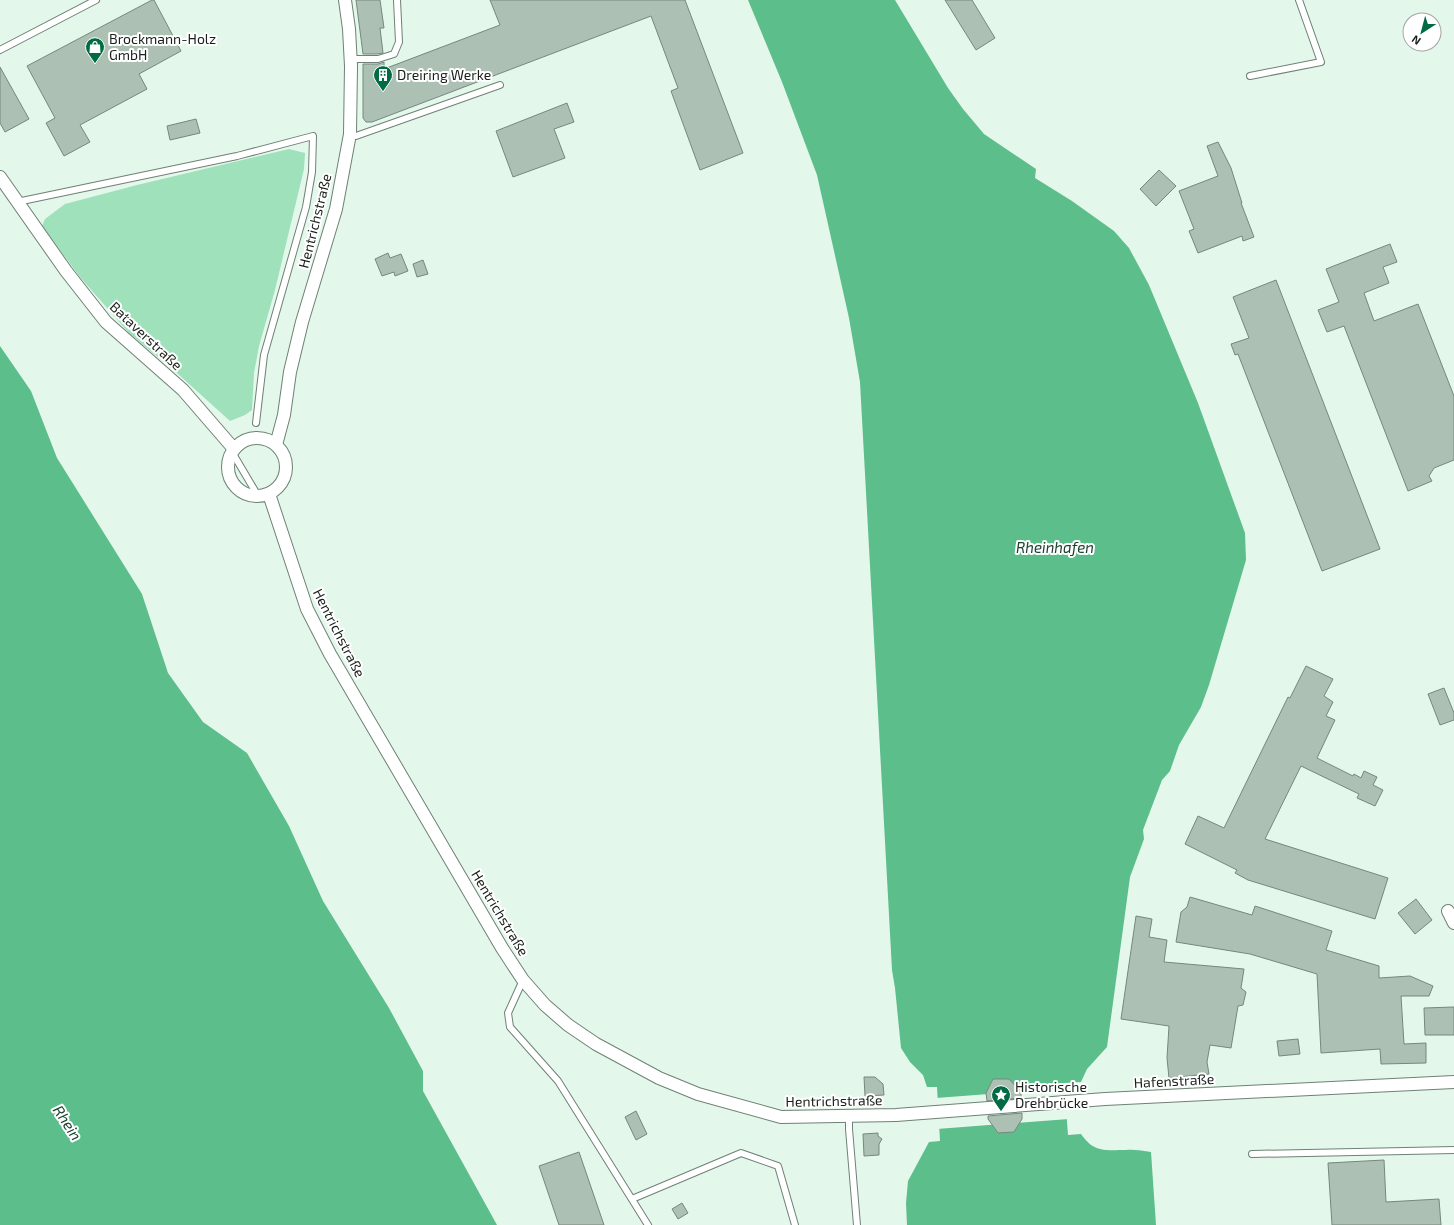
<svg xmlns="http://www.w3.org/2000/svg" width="1454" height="1225" font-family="'Exo 2',sans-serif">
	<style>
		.green { fill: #9ee1bb }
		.water { fill: #5cbe8b }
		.pier { fill: #e4f7eb }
		.building { fill: #adc0b4; stroke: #76887d }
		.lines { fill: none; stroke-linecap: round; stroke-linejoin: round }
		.lane-casing { stroke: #6f8176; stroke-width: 8 }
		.street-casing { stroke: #6f8176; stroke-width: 14 }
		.lane { stroke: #fff; stroke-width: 6 }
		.street { stroke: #fff; stroke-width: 12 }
		.labels { text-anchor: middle; stroke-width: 4; stroke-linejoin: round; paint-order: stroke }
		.poi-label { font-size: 14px; fill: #19201b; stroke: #fff; text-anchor: start }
		.street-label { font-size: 14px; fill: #19201b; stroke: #fff }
		.water-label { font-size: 15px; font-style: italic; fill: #19432e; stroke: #fff }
	</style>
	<rect width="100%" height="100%" fill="#e4f7eb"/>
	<path class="green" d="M 289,149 L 305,153 L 304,169 L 275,290 L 259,346 L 254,373 L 252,410 L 245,415 L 230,421 L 178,374 L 129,333 L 80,277 L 42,226 L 45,219 L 65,204 L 137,185 Z"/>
	<path class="water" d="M 748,0 L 895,0 L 948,88 L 963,109 L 984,134 L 1036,169 L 1035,178 L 1072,201 L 1114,231 L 1129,248 L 1149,285 L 1198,403 L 1245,533 L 1246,560 L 1209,685 L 1201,707 L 1179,745 L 1170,771 L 1162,780 L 1143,830 L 1144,839 L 1130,877 L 1107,1047 L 1087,1069 L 1081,1082 L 1064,1083 L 1068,1135 L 1081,1134 C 1094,1153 1105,1150 1126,1150 C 1134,1149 1143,1151 1151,1152 L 1156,1225 L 907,1225 L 906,1203 L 908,1181 L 929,1142 L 940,1141 L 937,1087 L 927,1087 L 923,1075 L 910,1062 L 901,1048 L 895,988 L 892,970 L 860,382 L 849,318 L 817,175 L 782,82 Z
		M 0,346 L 31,391 L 57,458 L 142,594 L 168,673 L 203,722 L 247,753 L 289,826 L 323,901 L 389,1008 L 423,1071 L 423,1091 L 497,1225 L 0,1225 Z"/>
	<path class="pier" d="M 1066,1088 L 1069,1119 L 937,1129 L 936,1098 Z"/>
	<path class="building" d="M 152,0 L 154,0 L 181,51 L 139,74 L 147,89 L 80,125 L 90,142 L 64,156 L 46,123 L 55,118 L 27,66 Z
		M 356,0 L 380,0 L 384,28 L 380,28 L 383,53 L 377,54 L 363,54 Z
		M 490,0 L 685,0 L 743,153 L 700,170 L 671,91 L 678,88 L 651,16 L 372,122 L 366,122 L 363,118 L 363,64 L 378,64 L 384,62 L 384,69 L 500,25 Z
		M 945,0 L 972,0 L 995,38 L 976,50 Z
		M 0,67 L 29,119 L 5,132 L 0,123 Z
		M 567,103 L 574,122 L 554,129 L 565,158 L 513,177 L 496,131 Z
		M 196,119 L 200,133 L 170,140 L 167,126 Z
		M 1218,142 L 1231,168 L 1242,203 L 1241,203 L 1254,237 L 1243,241 L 1242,236 L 1198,253 L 1189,231 L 1194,229 L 1179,191 L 1218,176 L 1207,146 Z
		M 1159,170 L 1176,186 L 1156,206 L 1140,189 Z
		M 1390,244 L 1397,262 L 1383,267 L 1389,283 L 1364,293 L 1374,321 L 1418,304 L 1454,396 L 1454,460 L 1434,468 L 1429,476 L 1432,481 L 1408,491 L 1344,326 L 1327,332 L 1318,310 L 1339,302 L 1326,269 Z
		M 388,253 L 390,258 L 401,254 L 408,271 L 395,276 L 394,272 L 382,276 L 375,259 Z
		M 423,260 L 428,274 L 417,277 L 413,264 Z
		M 1276,280 L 1380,549 L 1322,571 L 1238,354 L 1235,355 L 1231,344 L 1249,338 L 1233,297 Z
		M 1306,666 L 1333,679 L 1324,696 L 1333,702 L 1326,716 L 1335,720 L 1317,758 L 1353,776 L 1354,774 L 1361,778 L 1364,771 L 1377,777 L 1373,785 L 1383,790 L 1375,806 L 1357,798 L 1359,794 L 1301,766 L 1265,839 L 1388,878 L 1375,919 L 1248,880 L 1235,873 L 1237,870 L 1185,844 L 1198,816 L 1224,828 L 1288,697 L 1290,698 Z
		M 1444,688 L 1454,713 L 1454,720 L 1440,725 L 1428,694 Z
		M 1190,897 L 1252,915 L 1255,906 L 1332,931 L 1326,950 L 1379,966 L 1379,978 L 1410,976 L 1433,986 L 1429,996 L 1401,996 L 1404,1044 L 1426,1043 L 1426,1063 L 1381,1064 L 1380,1049 L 1321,1053 L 1317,974 L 1250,954 L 1176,942 L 1181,912 L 1187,907 Z
		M 1416,899 L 1432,920 L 1415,934 L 1398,913 Z
		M 1136,916 L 1152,919 L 1149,937 L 1167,940 L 1164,962 L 1244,969 L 1241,988 L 1246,992 L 1243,1005 L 1238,1006 L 1231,1048 L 1210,1045 L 1207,1062 L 1209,1074 L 1169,1078 L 1167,1058 L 1169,1026 L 1121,1019 Z
		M 1454,1007 L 1454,1035 L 1425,1035 L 1424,1008 Z
		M 1298,1039 L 1300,1054 L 1279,1056 L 1277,1041 Z
		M 864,1077 L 875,1077 L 883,1084 L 884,1095 L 865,1096 Z
		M 993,1079 L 1009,1079 L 1021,1092 L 1021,1098 L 987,1101 L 986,1093 Z
		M 636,1111 L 647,1134 L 636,1140 L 625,1117 Z
		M 1022,1113 L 1022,1119 L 1014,1132 L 998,1133 L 988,1119 L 988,1116 Z
		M 878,1133 L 878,1136 L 882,1139 L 879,1144 L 879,1155 L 864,1156 L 863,1134 Z
		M 579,1152 L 604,1225 L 559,1225 L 539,1166 Z
		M 1384,1160 L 1386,1202 L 1439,1199 L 1441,1225 L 1332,1225 L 1328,1163 Z
		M 682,1203 L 688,1213 L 678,1219 L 672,1209 Z"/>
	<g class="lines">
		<defs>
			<path id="lane" d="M 0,50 L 96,0
				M 351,59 L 378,59 L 394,54 L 399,42 L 397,0
				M 1250,76 L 1321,62 L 1299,0
				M 350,134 L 356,136 L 500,85
				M 17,202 L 237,156 L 313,136 L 312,172 L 306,207 L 264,355 L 256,423
				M 232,452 L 258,496
				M 523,980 L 508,1013 L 510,1027 L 558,1081 L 648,1225
				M 849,1116 L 849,1129 L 857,1225
				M 1252,1154 L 1454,1150
				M 632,1199 L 741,1153 L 778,1166 L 795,1225"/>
			<path id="street" d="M 0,177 L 66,271 L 106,322 L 183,390 L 234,449
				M228 467a29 29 0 1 1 58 0a29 29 0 1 1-58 0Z
				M 276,445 L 284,415 L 290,372 L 302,322 L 336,209 L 350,134 L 351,66 L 349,29 L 345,0
				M 269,494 L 307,609 L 330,654 L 502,948 L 523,980 L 545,1005 L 568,1025 L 596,1044 L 659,1078 L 698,1094 L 781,1117 L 896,1115 L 1105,1099 L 1454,1082
				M 1448,911 L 1454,923"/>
		</defs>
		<use href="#lane" class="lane-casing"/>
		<use href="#street" class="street-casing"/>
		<use href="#lane" class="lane"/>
		<use href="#street" class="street"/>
	</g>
	<defs>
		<symbol id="shop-pin" viewBox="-11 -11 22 30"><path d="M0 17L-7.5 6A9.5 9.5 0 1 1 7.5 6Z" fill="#016c43" stroke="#fff"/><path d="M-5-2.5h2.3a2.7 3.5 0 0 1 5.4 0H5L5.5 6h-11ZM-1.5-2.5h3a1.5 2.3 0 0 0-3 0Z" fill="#fff"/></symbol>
		<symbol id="building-pin" viewBox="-11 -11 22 30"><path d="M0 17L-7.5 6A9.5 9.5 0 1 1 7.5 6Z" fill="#016c43" stroke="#fff"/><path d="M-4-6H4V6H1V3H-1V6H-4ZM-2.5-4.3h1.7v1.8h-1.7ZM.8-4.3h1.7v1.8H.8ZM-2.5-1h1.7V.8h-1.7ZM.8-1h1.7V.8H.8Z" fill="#fff"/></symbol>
		<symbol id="sight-pin" viewBox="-11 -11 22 30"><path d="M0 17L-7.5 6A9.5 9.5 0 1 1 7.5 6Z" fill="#016c43" stroke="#fff"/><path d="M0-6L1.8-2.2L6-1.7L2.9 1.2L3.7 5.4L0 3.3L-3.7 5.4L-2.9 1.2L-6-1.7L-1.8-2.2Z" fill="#fff"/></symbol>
	</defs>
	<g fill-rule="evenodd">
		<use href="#shop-pin" x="84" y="36" width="22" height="30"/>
		<use href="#building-pin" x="372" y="64" width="22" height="30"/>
		<use href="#sight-pin" x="990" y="1084" width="22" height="30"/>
	</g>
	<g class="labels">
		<g class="poi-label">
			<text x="109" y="44">Brockmann-Holz<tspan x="109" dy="16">GmbH</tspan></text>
			<text x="397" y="80">Dreiring Werke</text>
			<text x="1015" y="1092">Historische<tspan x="1015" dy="16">Drehbrücke</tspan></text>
		</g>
		<g class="street-label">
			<text transform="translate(315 221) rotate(-76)" y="5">Hentrichstraße</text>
			<text transform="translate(146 336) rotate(43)" y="5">Bataverstraße</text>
			<text transform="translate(339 633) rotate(63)" y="5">Hentrichstraße</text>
			<text transform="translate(500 913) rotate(59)" y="5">Hentrichstraße</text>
			<text transform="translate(1174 1081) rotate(-3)" y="5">Hafenstraße</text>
			<text transform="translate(834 1101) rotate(-1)" y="5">Hentrichstraße</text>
		</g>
		<g class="water-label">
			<text x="1055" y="553">Rheinhafen</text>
			<text transform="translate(67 1123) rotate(57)" y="5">Rhein</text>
		</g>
	</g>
	<g transform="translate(1422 32) rotate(216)"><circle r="19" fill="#ffffff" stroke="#a3a6a4"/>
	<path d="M0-3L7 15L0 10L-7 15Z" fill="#016c43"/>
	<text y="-6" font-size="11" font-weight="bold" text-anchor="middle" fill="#19201b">N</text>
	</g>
</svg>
